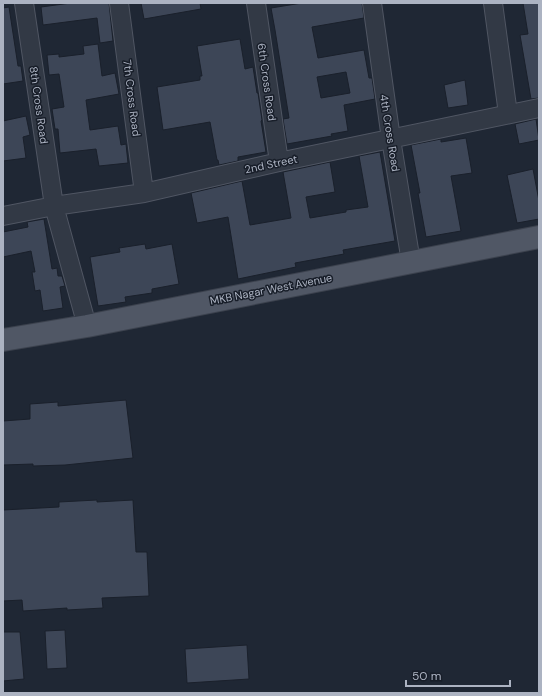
<svg xmlns="http://www.w3.org/2000/svg" width="542" height="696" font-family="'DM Sans',sans-serif">
	<style>
		.building { fill: #3d4657; stroke: #1a202b; fill-rule: evenodd }
		.lines { fill: none; stroke-linecap: round; stroke-linejoin: round }
		.minor-casing { stroke: #505663; stroke-width: 20 }
		.major-casing { stroke: #3c424e; stroke-width: 24 }
		.minor { stroke: #323945; stroke-width: 18 }
		.major { stroke: #505765; stroke-width: 22 }
		.labels { text-anchor: middle; stroke-width: 3; stroke-linejoin: round; paint-order: stroke }
		.street-label { font-size: 11px; fill: #acb3c2; stroke: #181e29 }
	</style>
	<rect width="100%" height="100%" fill="#1f2734"/>
	<path class="building" d="M 71,3 L 109,3 L 113,41 L 100,43 L 97,18 L 43,25 L 41,7 Z
		M 141,3 L 200,3 L 201,9 L 144,19 Z
		M 302,3 L 362,3 L 364,18 L 312,27 L 318,58 L 364,50 L 369,78 L 372,78 L 375,99 L 344,105 L 348,131 L 331,134 L 332,136 L 287,144 L 283,119 L 289,118 L 275,30 L 271,8 ZM 346,72 L 350,93 L 321,98 L 317,77 Z
		M 523,3 L 539,3 L 539,98 L 531,99 L 520,35 L 528,34 Z
		M 9,7 L 18,66 L 21,66 L 23,81 L 3,84 L 3,8 Z
		M 240,39 L 245,69 L 253,67 L 257,93 L 258,93 L 262,120 L 261,121 L 266,152 L 238,157 L 238,161 L 219,165 L 218,160 L 217,160 L 210,122 L 163,130 L 157,87 L 200,80 L 200,76 L 202,76 L 197,46 Z
		M 98,44 L 102,76 L 115,73 L 119,94 L 86,100 L 90,130 L 118,126 L 121,145 L 126,144 L 128,163 L 99,166 L 96,149 L 60,153 L 58,129 L 55,129 L 52,109 L 64,107 L 59,74 L 49,75 L 47,55 L 59,54 L 59,57 L 84,54 L 83,46 Z
		M 465,80 L 468,105 L 448,108 L 444,85 Z
		M 26,116 L 30,135 L 23,137 L 26,158 L 3,161 L 3,121 Z
		M 536,119 L 539,140 L 519,144 L 515,124 Z
		M 466,138 L 472,173 L 451,176 L 461,231 L 426,237 L 418,193 L 420,193 L 411,145 L 441,139 L 441,142 Z
		M 380,152 L 395,241 L 343,250 L 344,254 L 295,263 L 296,267 L 238,279 L 228,217 L 197,223 L 191,193 L 242,181 L 250,225 L 291,218 L 283,172 L 330,162 L 335,192 L 306,197 L 310,218 L 346,212 L 346,210 L 368,207 L 359,156 Z
		M 533,169 L 539,201 L 539,219 L 517,223 L 507,175 Z
		M 44,219 L 52,269 L 57,268 L 58,276 L 62,276 L 65,286 L 60,287 L 63,308 L 43,311 L 40,290 L 35,291 L 32,272 L 35,272 L 31,251 L 3,257 L 3,232 L 28,227 L 27,222 Z
		M 145,244 L 146,249 L 172,244 L 179,284 L 152,289 L 152,293 L 125,297 L 126,302 L 98,306 L 90,257 L 120,252 L 119,248 Z
		M 126,400 L 133,458 L 65,465 L 33,466 L 33,464 L 3,465 L 3,421 L 30,419 L 30,404 L 58,402 L 58,406 Z
		M 97,500 L 97,502 L 133,500 L 136,552 L 147,552 L 149,596 L 102,598 L 103,608 L 67,610 L 67,608 L 23,611 L 22,600 L 3,601 L 3,510 L 59,507 L 59,502 Z
		M 65,630 L 67,668 L 47,669 L 45,631 Z
		M 3,632 L 20,632 L 24,679 L 3,681 Z
		M 247,645 L 249,679 L 187,683 L 185,649 Z"/>
	<g class="lines">
		<defs>
			<path id="minor" d="M 24,3 L 54,206 L 87,326
				M 119,3 L 144,193
				M 256,3 L 279,162
				M 372,3 L 391,139 L 411,262
				M 493,3 L 508,114
				M 3,216 L 54,206 L 144,193 L 279,162 L 539,108"/>
			<path id="major" d="M 3,340 L 87,326 L 539,237"/>
		</defs>
		<use href="#minor" class="minor-casing"/>
		<use href="#major" class="major-casing"/>
		<use href="#minor" class="minor"/>
		<use href="#major" class="major"/>
	</g>
	<g class="labels">
		<g class="street-label">
			<text transform="translate(267 82) rotate(82)" y="4">6th Cross Road</text>
			<text transform="translate(132 98) rotate(83)" y="4">7th Cross Road</text>
			<text transform="translate(39 105) rotate(82)" y="4">8th Cross Road</text>
			<text transform="translate(390 133) rotate(81)" y="4">4th Cross Road</text>
			<text transform="translate(271 164) rotate(-12)" y="4">2nd Street</text>
			<text transform="translate(271 289) rotate(-11)" y="4">MKB Nagar West Avenue</text>
		</g>
	</g>
	<rect width="542" height="696" fill="none" stroke="#acb3c2" stroke-width="8"/>
	<path d="M406 680v6h104v-6" fill="none" stroke="#acb3c2" stroke-width="2"/>
	<text x="412" y="680" font-size="12" fill="#acb3c2" stroke="#181e29" stroke-width="3" paint-order="stroke">50 m</text>
</svg>
